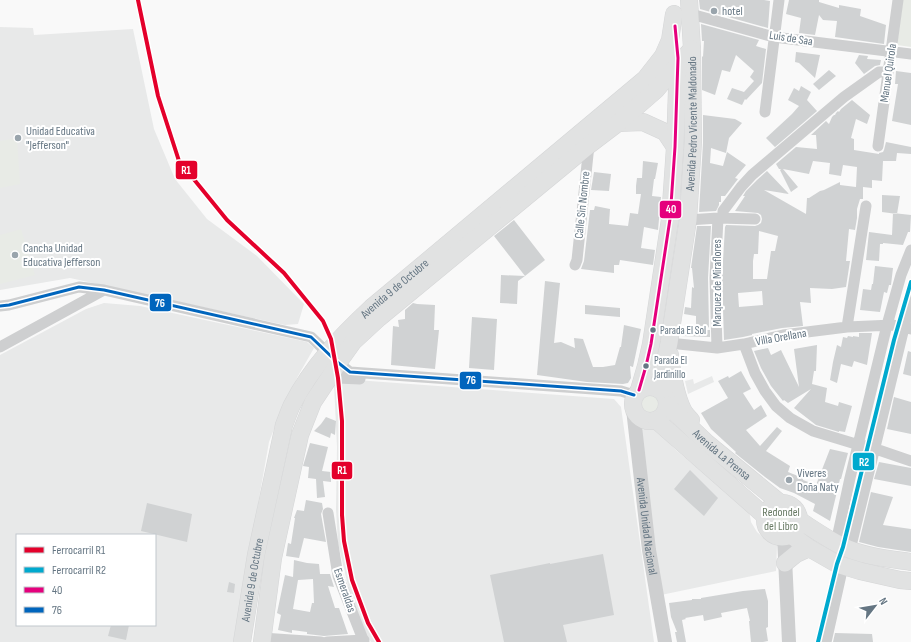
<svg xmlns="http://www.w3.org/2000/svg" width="911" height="642" font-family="'Sofia Sans Condensed',sans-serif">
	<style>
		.built { fill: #e8e9e9; fill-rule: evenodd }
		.green { fill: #e8ebe6 }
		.building { fill: #d0d2d3; fill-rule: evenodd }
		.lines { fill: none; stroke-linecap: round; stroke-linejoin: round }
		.primary-casing { stroke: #d5d6d7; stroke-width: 18 }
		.minor { stroke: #cecfd0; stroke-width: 11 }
		.tertiary { stroke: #cecfd0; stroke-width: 14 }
		.primary { stroke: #e1e2e2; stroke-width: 17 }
		.bus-1-casing { stroke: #fff; stroke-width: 6 }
		.bus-2-casing { stroke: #fff; stroke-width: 6 }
		.bus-1 { stroke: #e5007d; stroke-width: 3 }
		.bus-2 { stroke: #0065bd; stroke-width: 3 }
		.rail-1-casing { stroke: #fff; stroke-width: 7 }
		.rail-2-casing { stroke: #fff; stroke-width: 7 }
		.rail-1 { stroke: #e4002b; stroke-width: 4 }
		.rail-2 { stroke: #00a9ce; stroke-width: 4 }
		.poi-dot { fill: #99a4ac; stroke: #fff; stroke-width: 1.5 }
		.bus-dot { fill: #657683; stroke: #fff; stroke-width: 1.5 }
		.labels { text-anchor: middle; stroke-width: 4; stroke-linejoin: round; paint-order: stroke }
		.bus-label { font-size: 11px; fill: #657683; stroke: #fff; text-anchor: start }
		.poi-label { font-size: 12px; fill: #657683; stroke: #fff; text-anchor: start }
		.street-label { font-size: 12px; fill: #657683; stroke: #fff }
		.park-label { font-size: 12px; fill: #687a64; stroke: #fff }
		.line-badge { stroke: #fff; stroke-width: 1.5 }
		.badge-label { font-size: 11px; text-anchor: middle; font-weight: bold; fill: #fff }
	</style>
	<rect width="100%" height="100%" fill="#f9f9f9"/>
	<path class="built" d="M 0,27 L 33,28 L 34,35 L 133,29 L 154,129 L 175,179 L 207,219 L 257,256 L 304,304 L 298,324 L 285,325 L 70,278 L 0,290 Z
		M 104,303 L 140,306 L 307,342 L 314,348 L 298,376 L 279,416 L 269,442 L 249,555 L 235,642 L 0,642 L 0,355 L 86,309 ZM 17,535 L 155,535 L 155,625 L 17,625 Z
		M 712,376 L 714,382 L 688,394 L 685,381 L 693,379 L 694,384 Z
		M 342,379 L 614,399 L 621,407 L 654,642 L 371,642 L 367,636 L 349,590 L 338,543 L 336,509 L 337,447 L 334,383 Z
		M 639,429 L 656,430 L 677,451 L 749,510 L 751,522 L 757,532 L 767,541 L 777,546 L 776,571 L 661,595 Z"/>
	<path class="green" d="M 903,0 L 911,0 L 911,47 L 897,45 Z
		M 17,138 L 20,184 L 0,188 L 0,141 Z
		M 21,229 L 35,275 L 0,284 L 0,235 Z
		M636 403a14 14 0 1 1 28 0a14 14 0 1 1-28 0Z
		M 786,505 C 796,510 798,520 793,529 L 779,534 L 774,532 L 770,528 L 768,524 L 770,510 L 773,507 Z"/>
	<path class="building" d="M 699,0 L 764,0 L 770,1 L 768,28 L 700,9 Z
		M 789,0 L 819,0 L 819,2 L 839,8 L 839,5 L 861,9 L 860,16 L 886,25 L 884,44 L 835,37 L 837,21 L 823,20 L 819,15 L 815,35 L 799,33 L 801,18 L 786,14 Z
		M 701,24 L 759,40 L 756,46 L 766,49 L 762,83 L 746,100 L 745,99 L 742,105 L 727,99 L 732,88 L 744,92 L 754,81 L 750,77 L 754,71 L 736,55 L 730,72 L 722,70 L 715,95 L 702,90 L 702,56 L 703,57 L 704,41 L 702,41 Z
		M 796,52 L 820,55 L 815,78 L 799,63 L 795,62 Z
		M 859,55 L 868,56 L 867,59 L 881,60 L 880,65 L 875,66 L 864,74 L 855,63 Z
		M 829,70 L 836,76 L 819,90 L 813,84 Z
		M 896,71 L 911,73 L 911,125 L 892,121 L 898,84 L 895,84 Z
		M 801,86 L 811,92 L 807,100 L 817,111 L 775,147 L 766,138 L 792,114 L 799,106 L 788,100 L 794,88 L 799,91 Z
		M 852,100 L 870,115 L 867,124 L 856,119 L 851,138 L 854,139 L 854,150 L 879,154 L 879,153 L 883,152 L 884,150 L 886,142 L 911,147 L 911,154 L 897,153 L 896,161 L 883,161 L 882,181 L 872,180 L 872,188 L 863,187 L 863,199 L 860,199 L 857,209 L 857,218 L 855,230 L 849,229 L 846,261 L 850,261 L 846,287 L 832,289 L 810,288 L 811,303 L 800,302 L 803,326 L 782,328 L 752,334 L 752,335 L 743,337 L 724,340 L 722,278 L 725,227 L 726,225 L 755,226 L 758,225 L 761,223 L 762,219 L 761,215 L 758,213 L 735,211 L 745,196 L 743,196 L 746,191 L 757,180 L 767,171 L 789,194 L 764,190 L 806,214 L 807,198 L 809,198 L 820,191 L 824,190 L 840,182 L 840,185 L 856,187 L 857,167 L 843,165 L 841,176 L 829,174 L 830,163 L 813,161 L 809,174 L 783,169 L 798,187 L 791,192 L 780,170 L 781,169 L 779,169 L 776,164 L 796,147 L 817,149 L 816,135 L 811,135 L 826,121 L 829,124 L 832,117 L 834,115 L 835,115 L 836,113 L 838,111 L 839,112 L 841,109 ZM 759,231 L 778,236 L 775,251 L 771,251 L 767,279 L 753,279 L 753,261 L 754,254 L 758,254 ZM 762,291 L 763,305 L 739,307 L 738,293 Z
		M 703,115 L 735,119 L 742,123 L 729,138 L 726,153 L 711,148 L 710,163 L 723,166 L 727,152 L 746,165 L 735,178 L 738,179 L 725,196 L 721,196 L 721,202 L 719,202 L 719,205 L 716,211 L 699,212 L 703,143 Z
		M 643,161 L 658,163 L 655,179 L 654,179 L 652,196 L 661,197 L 658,230 L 644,227 L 641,248 L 655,250 L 653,265 L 620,260 L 619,265 L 614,265 L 614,273 L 581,269 L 584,261 L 590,210 L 594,210 L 595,206 L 610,209 L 609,224 L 628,226 L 630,213 L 638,214 L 641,194 L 636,194 L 636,186 L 637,178 L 642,178 Z
		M 594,172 L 611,174 L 609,191 L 591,190 Z
		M 882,195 L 900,196 L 897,214 L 882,212 Z
		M 893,213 L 911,215 L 910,232 L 908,232 L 903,245 L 883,243 L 883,244 L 880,244 L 879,261 L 866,260 L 869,232 L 892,235 Z
		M 514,220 L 545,260 L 525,276 L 494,236 Z
		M 697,226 L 711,226 L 708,278 L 709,328 L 707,325 L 707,330 L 710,330 L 710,337 L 680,336 L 681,329 L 696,330 L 696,316 L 684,314 L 685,307 L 691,308 L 692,287 L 694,288 L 692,268 L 691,268 Z
		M 875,266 L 893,268 L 891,285 L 889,285 L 887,293 L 884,292 L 880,312 L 860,310 L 863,289 L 871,290 L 872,284 L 873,284 Z
		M 501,275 L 525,276 L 518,281 L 517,304 L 500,303 Z
		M 545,281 L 560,283 L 554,343 L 561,342 L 575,348 L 574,338 L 583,339 L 593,367 L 603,367 L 615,365 L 620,347 L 621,347 L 624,325 L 641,329 L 633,367 L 630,366 L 631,378 L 628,383 L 623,384 L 587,382 L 537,375 Z
		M 413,303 L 417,304 L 435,305 L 434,330 L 439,330 L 435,369 L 391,365 L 393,326 L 399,327 L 398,320 L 405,319 L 405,310 Z
		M 585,305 L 620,308 L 620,317 L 585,314 Z
		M 472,317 L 497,319 L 494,370 L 469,368 Z
		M 859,333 L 872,333 L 867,365 L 854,361 L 852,367 L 841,364 L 837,383 L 830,380 L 833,362 L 837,345 L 841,347 L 843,337 L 847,338 L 848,336 L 853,337 L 853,336 L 859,337 Z
		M 817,345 L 816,371 L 814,371 L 812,384 L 827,388 L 825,402 L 838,406 L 839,402 L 852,406 L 845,432 L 839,431 L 839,432 L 816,425 L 794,408 L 811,389 L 788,403 L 784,400 L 783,401 L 771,386 L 761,368 L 754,351 L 768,348 L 771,355 L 781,350 L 799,387 L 794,349 Z
		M 908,351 L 911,352 L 911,376 L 903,374 Z
		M 741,371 L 751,389 L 743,393 L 754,410 L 761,405 L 767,416 L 746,430 L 760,446 L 777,427 L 782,431 L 766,451 L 790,466 L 788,472 L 803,478 L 803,480 L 816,485 L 830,449 L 848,453 L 841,479 L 840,479 L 830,521 L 813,511 L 815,504 L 794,493 L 780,488 L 765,477 L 735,453 L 736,452 L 711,429 L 701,413 L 728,398 L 718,381 L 728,376 L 729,378 Z
		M 894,397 L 911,402 L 911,434 L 887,429 Z
		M 326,417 L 336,421 L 335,435 L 331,433 L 330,438 L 314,431 L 321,424 Z
		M 310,443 L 328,447 L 322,471 L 331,472 L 331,482 L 323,481 L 325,497 L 317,498 L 316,479 L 308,478 L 309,467 L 303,466 Z
		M 879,462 L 911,468 L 911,486 L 874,479 Z
		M 690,470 L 718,498 L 704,516 L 674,489 Z
		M 871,492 L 893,497 L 883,525 L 911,529 L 911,552 L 878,547 L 859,542 Z
		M 306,500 L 322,503 L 323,509 L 321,514 L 326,542 L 304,538 L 299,558 L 286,556 L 288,543 L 291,544 L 295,518 L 294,518 L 297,510 L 304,511 Z
		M 147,503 L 192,514 L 187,542 L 141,531 Z
		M 603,554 L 614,615 L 563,625 L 567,642 L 504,642 L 490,575 L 550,563 L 550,564 Z
		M 294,560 L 307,563 L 319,564 L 320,574 L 330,574 L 334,587 L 328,586 L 335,608 L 339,608 L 348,634 L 324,636 L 307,634 L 307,632 L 292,630 L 292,633 L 278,630 L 281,615 L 277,613 L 285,575 L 293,577 ZM 313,579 L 314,603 L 312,603 L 310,612 L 293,609 L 298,580 Z
		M 229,582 L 235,584 L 234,593 L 227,592 Z
		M 765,589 L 768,601 L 768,627 L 766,628 L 768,641 L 763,642 L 751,642 L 749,621 L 750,621 L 747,608 L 721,613 L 722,617 L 704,621 L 703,615 L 685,618 L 686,619 L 682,620 L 686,642 L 677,642 L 675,632 L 677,632 L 671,617 L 669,603 L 692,600 L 692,599 L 701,599 L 701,598 L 743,591 Z
		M 111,625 L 129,625 L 126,640 L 108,636 Z
		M 835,633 L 872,634 L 873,642 L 833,642 Z"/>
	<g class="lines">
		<defs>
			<g id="primary">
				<path d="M 618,123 L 643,122 L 665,132 L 675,147"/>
				<path d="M 670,355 C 672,373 675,394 683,410 C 685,414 688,417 691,420"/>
				<circle cx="650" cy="404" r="17"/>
				<path id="s2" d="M 659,389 L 669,343 L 688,220 L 693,142 L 692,49 L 689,0"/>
				<path d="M 639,390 L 646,366 L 651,344 L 670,219 L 675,147 L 678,60"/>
				<path id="s3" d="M 667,405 L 707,443 L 779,502"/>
				<path d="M 656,420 L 765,516"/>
				<circle cx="782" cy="520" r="17"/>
				<path d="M 799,520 C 813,529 827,539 842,546 C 861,556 890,559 911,562"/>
				<path d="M 791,535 L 809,548 L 837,564 L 860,571 L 900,580 L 911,581"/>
				<path d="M 785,563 L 796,554 L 809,548"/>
				<path id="s4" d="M 242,642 L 256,555 L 284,425 C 287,418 289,411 292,405 C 312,366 340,337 371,308 L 645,79 L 663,56 L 670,40 L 674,14"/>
				<path d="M 262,642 L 273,558 L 300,435 L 313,402 L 329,378 L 338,363 L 353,342 L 379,318 L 589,145 L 618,123 L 656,90 L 678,64 L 692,49"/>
			</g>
		</defs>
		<use href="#primary" class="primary-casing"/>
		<path class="minor" d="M 684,14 L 691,14 L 774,37 L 911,54
			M 765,112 L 779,0
			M 878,146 L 898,0
			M 723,218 L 723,211 L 741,187 L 752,175 L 844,97 L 879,72 L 884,72 L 888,73
			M 688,220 L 718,218 L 755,219
			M 575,265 L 577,260 L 589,145
			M 0,306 L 9,305 L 79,287 L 104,290 L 311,337 L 336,361 L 350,372 L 621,391 L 634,395
			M 847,327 L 866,206
			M 669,343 L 717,348 L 744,344 L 783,335 L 847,327 L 893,325 L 911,329
			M 744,344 L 755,373 L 765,391 L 776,406 L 790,418 L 813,431 L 859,445 L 867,446 L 911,461
			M 0,347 L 104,290
			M 717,348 L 715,278 L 718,218
			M 329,378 L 338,378 L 360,379
			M 328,513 L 338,576 L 364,642
			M 836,543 L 850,478 L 887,325 L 901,275 L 911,250
			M 850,550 L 911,299
			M 262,638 L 321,642
			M 327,642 L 364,640
			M 826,642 L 843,566"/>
		<g class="tertiary">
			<path id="s1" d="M 633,409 L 649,550 L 665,642"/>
			<path d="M 784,537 L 789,642"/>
		</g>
		<use href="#primary" class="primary"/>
		<defs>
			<path id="bus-1" d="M 639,390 L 646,366 L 651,344 L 670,219 L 675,147 L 678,58 L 675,26"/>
			<path id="bus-2" d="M 0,306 L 9,305 L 79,287 L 104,290 L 311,337 L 336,361 L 350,372 L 621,391 L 634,395"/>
		</defs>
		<use href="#bus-1" class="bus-1-casing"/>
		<use href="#bus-2" class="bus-2-casing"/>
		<use href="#bus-1" class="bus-1"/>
		<use href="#bus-2" class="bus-2"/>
		<defs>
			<path id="rail-1" d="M 138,0 L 158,96 L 179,161 L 227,220 L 284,273 L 323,321 L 331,339 L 338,378 L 342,421 L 342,515 L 344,541 L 352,580 L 368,623 L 379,642"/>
			<path id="rail-2" d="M 818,642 L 837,564 L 843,547 L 894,340 L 911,282"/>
		</defs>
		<use href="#rail-1" class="rail-1-casing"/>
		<use href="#rail-2" class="rail-2-casing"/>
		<use href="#rail-1" class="rail-1"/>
		<use href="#rail-2" class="rail-2"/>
	</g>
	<g class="poi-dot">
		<circle cx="714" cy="11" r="4"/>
		<circle cx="18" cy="138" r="4"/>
		<circle cx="15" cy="255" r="4"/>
		<circle cx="789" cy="480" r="4"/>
	</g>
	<g class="bus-dot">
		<circle cx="653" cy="330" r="3.5"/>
		<circle cx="646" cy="366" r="3.5"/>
	</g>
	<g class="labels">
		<g class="bus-label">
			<text x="660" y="334">Parada El Sol</text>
			<text x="654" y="364">Parada El<tspan x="654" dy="14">Jardinillo</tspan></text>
		</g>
		<g class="poi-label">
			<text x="722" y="15">hotel</text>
			<text x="26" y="135">Unidad Educativa<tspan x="26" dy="14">"Jefferson"</tspan></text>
			<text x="23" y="252">Cancha Unidad<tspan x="23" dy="14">Educativa Jefferson</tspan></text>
			<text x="797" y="477">Viveres<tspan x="797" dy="14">Doña Naty</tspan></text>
		</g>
		<g class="street-label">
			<text transform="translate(791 38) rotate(9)" y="4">Luis de Saa</text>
			<text transform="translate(888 73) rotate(-82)" y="4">Manuel Quirola</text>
			<text dy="4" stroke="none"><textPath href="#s2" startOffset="268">Avenida Pedro Vicente Maldonado</textPath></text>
			<text transform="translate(582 205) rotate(-84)" y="4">Calle Sin Nombre</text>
			<text transform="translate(717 283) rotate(-90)" y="4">Marquez de Miraflores</text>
			<text dy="4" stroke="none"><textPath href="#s4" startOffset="399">Avenida 9 de Octubre</textPath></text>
			<text transform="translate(781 337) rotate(-10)" y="4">Villa Orellana</text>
			<text dy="4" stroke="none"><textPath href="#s3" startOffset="74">Avenida La Prensa</textPath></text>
			<text dy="4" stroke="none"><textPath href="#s1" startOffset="118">Avenida Unidad Nacional</textPath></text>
			<text dy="4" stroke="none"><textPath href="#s4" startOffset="63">Avenida 9 de Octubre</textPath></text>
			<text transform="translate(345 590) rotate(71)" y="4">Esmeraldas</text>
		</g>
		<g class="park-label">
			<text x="781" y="516">Redondel<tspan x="781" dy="14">del Libro</tspan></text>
		</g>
	</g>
	<g class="line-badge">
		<rect x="175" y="160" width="23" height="20" rx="4" fill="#e4002b"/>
		<rect x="659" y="200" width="23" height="19" rx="4" fill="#e5007d"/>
		<rect x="149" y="293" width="23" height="19" rx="4" fill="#0065bd"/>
		<rect x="459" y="371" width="23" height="19" rx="4" fill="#0065bd"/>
		<rect x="852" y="452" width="23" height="19" rx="4" fill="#00a9ce"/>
		<rect x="331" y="461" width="22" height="19" rx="4" fill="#e4002b"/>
	</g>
	<g class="badge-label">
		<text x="186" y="174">R1</text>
		<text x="671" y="213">40</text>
		<text x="160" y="307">76</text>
		<text x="471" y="384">76</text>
		<text x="864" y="466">R2</text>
		<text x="342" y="474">R1</text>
	</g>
	<rect x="16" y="534" width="140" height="92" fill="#ffffff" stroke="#c1c8cd"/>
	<rect x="24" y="547" width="20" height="6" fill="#e4002b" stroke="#c1c8cd"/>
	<text x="52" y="554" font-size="12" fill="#657683">Ferrocarril R1</text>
	<rect x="24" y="567" width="20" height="6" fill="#00a9ce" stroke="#c1c8cd"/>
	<text x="52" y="574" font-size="12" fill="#657683">Ferrocarril R2</text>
	<rect x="24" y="587" width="20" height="6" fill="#e5007d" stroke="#c1c8cd"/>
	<text x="52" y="594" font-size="12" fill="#657683">40</text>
	<rect x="24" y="607" width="20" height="6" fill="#0065bd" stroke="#c1c8cd"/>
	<text x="52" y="614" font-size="12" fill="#657683">76</text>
	<g transform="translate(875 606) rotate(59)" stroke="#ffffff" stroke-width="3" paint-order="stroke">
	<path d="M0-3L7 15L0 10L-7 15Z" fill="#657683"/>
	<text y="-6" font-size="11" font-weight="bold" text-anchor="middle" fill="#657683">N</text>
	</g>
</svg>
